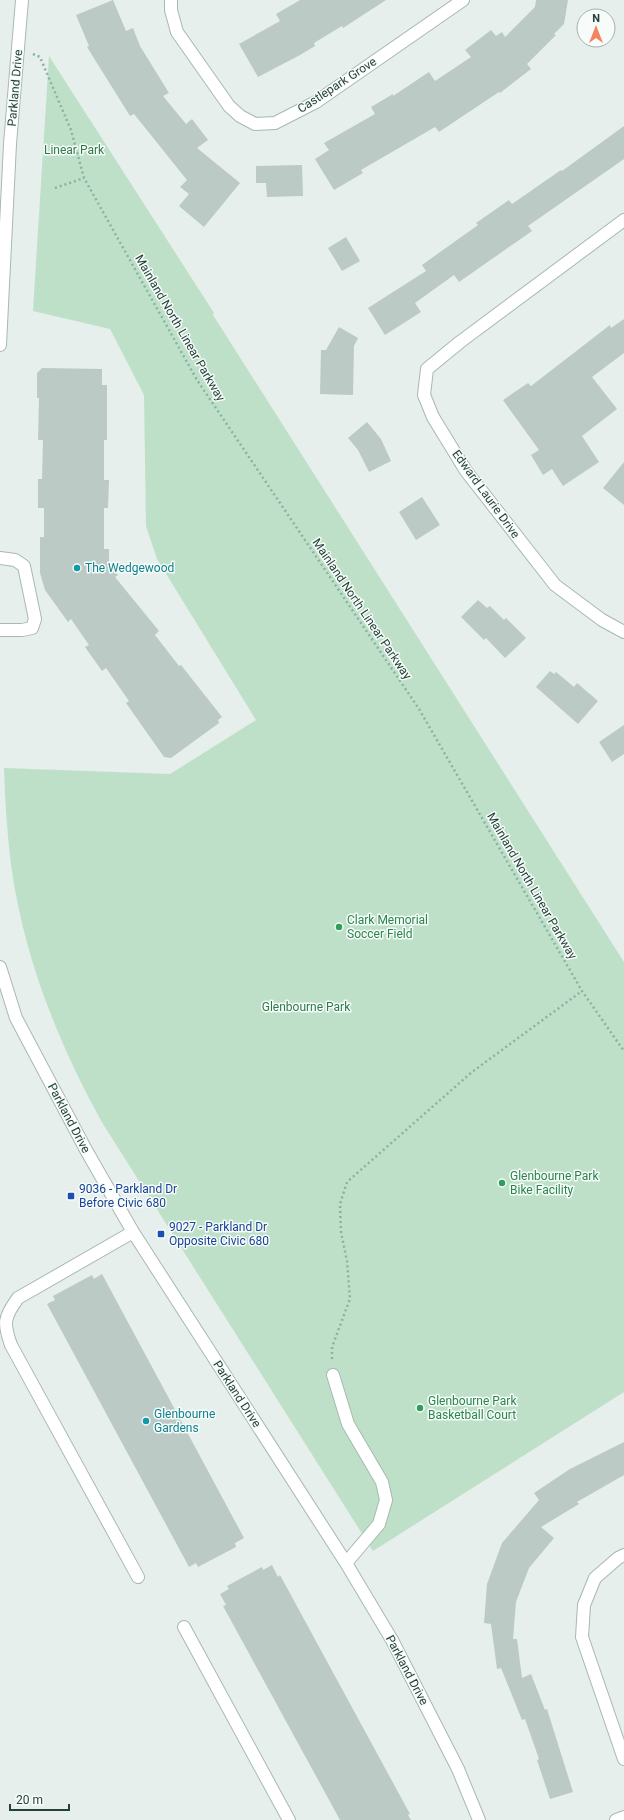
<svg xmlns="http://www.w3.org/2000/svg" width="624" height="1820" font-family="Roboto,sans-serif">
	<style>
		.green { fill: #bfe0c8 }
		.building { fill: #bbcac4 }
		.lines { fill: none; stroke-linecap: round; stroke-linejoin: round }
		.minor-casing { stroke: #a8b8b2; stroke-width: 14 }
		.path { stroke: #86b3a5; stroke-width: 2.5; stroke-dasharray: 2 3; stroke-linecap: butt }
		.minor { stroke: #fff; stroke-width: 12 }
		.culture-dot { fill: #0f9aa8; stroke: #f7fbf9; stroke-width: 1.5 }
		.leisure-dot { fill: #2e9e5b; stroke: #f7fbf9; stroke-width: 1.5 }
		.transit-dot { fill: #1a4fb4; stroke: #f7fbf9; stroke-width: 1.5 }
		.labels { text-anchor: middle; stroke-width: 3; stroke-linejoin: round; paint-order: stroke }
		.street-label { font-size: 12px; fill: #24423a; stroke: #f7fbf9 }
		.park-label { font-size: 12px; fill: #2d7a4b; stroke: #f7fbf9 }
		.culture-label { font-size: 12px; fill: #0d838f; stroke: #f7fbf9; text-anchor: start }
		.leisure-label { font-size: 12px; fill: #27864d; stroke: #f7fbf9; text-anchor: start }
		.transit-label { font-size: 12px; fill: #164399; stroke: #f7fbf9; text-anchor: start }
	</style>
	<rect width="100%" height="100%" fill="#e6efeb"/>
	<path class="green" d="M 49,56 L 214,313 L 213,315 L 624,962 L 624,1392 L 373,1551 L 103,1124 C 58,1043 24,958 11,865 C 7,833 5,800 4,768 L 170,774 L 256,720 L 157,559 L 146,526 L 144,395 L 110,329 L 33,311 Z"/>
	<path class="building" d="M 113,0 L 126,31 L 133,28 L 140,46 L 169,93 L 163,96 L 186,124 L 192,119 L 208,140 L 197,148 L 240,183 L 204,227 L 179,206 L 189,194 L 180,187 L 187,180 L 134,114 L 130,116 L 87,47 L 89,46 L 76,15 Z
		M 300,0 L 386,0 L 343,28 L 342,26 L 314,43 L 315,46 L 300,55 L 258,77 L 239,44 L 280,21 L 276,14 Z
		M 536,0 L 568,0 L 564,24 L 554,34 L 556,35 L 527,64 L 531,69 L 500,93 L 499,92 L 439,132 L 435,127 L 361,170 L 363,173 L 334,190 L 315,159 L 329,150 L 324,143 L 375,114 L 371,107 L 393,94 L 393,96 L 429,72 L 435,81 L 471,57 L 465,50 L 491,30 L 496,36 L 502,32 L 505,37 L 535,7 Z
		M 624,126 L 624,159 L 528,226 L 532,231 L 459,282 L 454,275 L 415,303 L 421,312 L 385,335 L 368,308 L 426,271 L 422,265 L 478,225 L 476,223 L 509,200 L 512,204 L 561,170 L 562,171 Z
		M 302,165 L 303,196 L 267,197 L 266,183 L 256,183 L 256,166 Z
		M 346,237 L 360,261 L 342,271 L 328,248 Z
		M 624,319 L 624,353 L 592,377 L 617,409 L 582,436 L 599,462 L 563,486 L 552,469 L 543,475 L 531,455 L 539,450 L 503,400 L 528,383 L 531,386 L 610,325 L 611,328 Z
		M 339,327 L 358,338 L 354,346 L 353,395 L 320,394 L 321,350 L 326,350 Z
		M 42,368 L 102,369 L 102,385 L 107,385 L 107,440 L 104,440 L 104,480 L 109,480 L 108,508 L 104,508 L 104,549 L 109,549 L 109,563 L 118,575 L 115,577 L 159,631 L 155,635 L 179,666 L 181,665 L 222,717 L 218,720 L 219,723 L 171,758 L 164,757 L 126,703 L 129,701 L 106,668 L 102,671 L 85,647 L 89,645 L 71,619 L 68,622 L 45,590 L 40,573 L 40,537 L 44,537 L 44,508 L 38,508 L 38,479 L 42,479 L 43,440 L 38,440 L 39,398 L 37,398 L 37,373 Z
		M 367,422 L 381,439 L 391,461 L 369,472 L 358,450 L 348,438 Z
		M 624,462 L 624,505 L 603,488 Z
		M 422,497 L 440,525 L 416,540 L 399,512 Z
		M 478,600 L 487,608 L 490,606 L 504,620 L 506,618 L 526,638 L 505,658 L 486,638 L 484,640 L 461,617 Z
		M 550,671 L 554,674 L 556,672 L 574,687 L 577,683 L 598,701 L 578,724 L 536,687 Z
		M 624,725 L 624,754 L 612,762 L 599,742 Z
		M 102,1274 L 244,1538 L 235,1543 L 236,1547 L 198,1567 L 196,1563 L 189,1567 L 47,1304 L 55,1300 L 53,1296 L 92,1275 L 94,1279 Z
		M 624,1442 L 624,1475 L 577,1502 L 579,1504 L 541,1527 L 554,1538 L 529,1568 L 516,1602 L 513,1639 L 517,1639 L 522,1678 L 531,1674 L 545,1710 L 547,1709 L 573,1792 L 550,1799 L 537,1760 L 539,1759 L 525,1719 L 522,1720 L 501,1668 L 497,1669 L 491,1624 L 484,1623 L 487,1584 L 502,1543 L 539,1500 L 534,1493 L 570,1469 Z
		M 272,1565 L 278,1577 L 280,1575 L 410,1814 L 408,1815 L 411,1820 L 340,1820 L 223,1606 L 226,1605 L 220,1594 L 229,1589 L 227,1586 L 262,1567 L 263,1570 Z"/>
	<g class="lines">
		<defs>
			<path id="minor" d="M 171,0 L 171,10 L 177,32 L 229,106 L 240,116 L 255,124 L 275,123 L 316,102 L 463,0
				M 624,220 L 460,342 L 427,369 L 424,395 L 433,417 L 466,471 L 555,585 L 602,620 L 624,632
				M 0,345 L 10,144 L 22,0
				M 0,558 L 15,560 L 24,566 L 35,619 L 32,628 L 22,630 L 0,630
				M 0,967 L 16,1018 L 86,1150 L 133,1232 L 346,1563 L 392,1640 L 458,1769 L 479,1820
				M 133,1232 L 18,1298 C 4,1317 3,1323 11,1345 L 138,1577
				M 333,1375 L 348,1424 L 382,1482 L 386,1500 L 379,1524 L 346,1563
				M 624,1555 L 618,1558 L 595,1578 L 584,1605 L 582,1637 L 624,1759
				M 184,1627 L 289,1820
				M 616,1820 L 624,1817"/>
		</defs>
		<use href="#minor" class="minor-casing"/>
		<path class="path" d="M 33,54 L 40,57 L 71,130 L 84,178 L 197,380 L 419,709 L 582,991 L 624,1051
			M 55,188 L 84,178
			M 332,1359 L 332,1347 L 350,1299 L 347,1261 L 341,1232 L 340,1204 L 347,1182 L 472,1072 L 582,991"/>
		<use href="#minor" class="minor"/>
	</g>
	<g class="culture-dot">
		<circle cx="77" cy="568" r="4"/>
		<circle cx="146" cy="1421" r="4"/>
	</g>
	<g class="leisure-dot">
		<circle cx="339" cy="927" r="4"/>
		<circle cx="502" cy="1183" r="4"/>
		<circle cx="420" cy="1408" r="4"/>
	</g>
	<g class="transit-dot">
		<rect x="67" y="1192" width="8" height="8" rx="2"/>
		<rect x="157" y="1230" width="8" height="8" rx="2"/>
	</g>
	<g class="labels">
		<g class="street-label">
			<text transform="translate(337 85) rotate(-33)" y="4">Castlepark Grove</text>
			<text transform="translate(15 88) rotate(-85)" y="4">Parkland Drive</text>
			<text transform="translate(180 328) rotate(60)" y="4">Mainland North Linear Parkway</text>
			<text transform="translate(486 494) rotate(54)" y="4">Edward Laurie Drive</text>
			<text transform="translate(362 609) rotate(56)" y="4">Mainland North Linear Parkway</text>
			<text transform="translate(532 886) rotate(60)" y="4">Mainland North Linear Parkway</text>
			<text transform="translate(69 1118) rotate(62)" y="4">Parkland Drive</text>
			<text transform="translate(237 1394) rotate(57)" y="4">Parkland Drive</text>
			<text transform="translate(407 1670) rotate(62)" y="4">Parkland Drive</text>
		</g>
		<g class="park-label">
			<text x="74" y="154">Linear Park</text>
			<text x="306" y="1011">Glenbourne Park</text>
		</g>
		<g class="culture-label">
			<text x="85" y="572">The Wedgewood</text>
			<text x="154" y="1418">Glenbourne<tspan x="154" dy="14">Gardens</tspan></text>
		</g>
		<g class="leisure-label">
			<text x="347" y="924">Clark Memorial<tspan x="347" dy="14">Soccer Field</tspan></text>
			<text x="510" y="1180">Glenbourne Park<tspan x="510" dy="14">Bike Facility</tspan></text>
			<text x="428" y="1405">Glenbourne Park<tspan x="428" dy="14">Basketball Court</tspan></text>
		</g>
		<g class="transit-label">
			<text x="79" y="1193">9036 - Parkland Dr<tspan x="79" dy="14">Before Civic 680</tspan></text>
			<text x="169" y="1231">9027 - Parkland Dr<tspan x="169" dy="14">Opposite Civic 680</tspan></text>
		</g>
	</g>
	<g transform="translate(596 28)"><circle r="19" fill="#f7fbf9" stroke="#a3b1ad"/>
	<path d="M0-3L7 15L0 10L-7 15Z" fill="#f4845f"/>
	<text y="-6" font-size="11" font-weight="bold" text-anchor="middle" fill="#24423a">N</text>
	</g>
	<path d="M10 1804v6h59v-6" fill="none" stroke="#24423a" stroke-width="2"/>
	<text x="16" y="1804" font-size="12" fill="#24423a" stroke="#f7fbf9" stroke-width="3" paint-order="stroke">20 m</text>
</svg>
